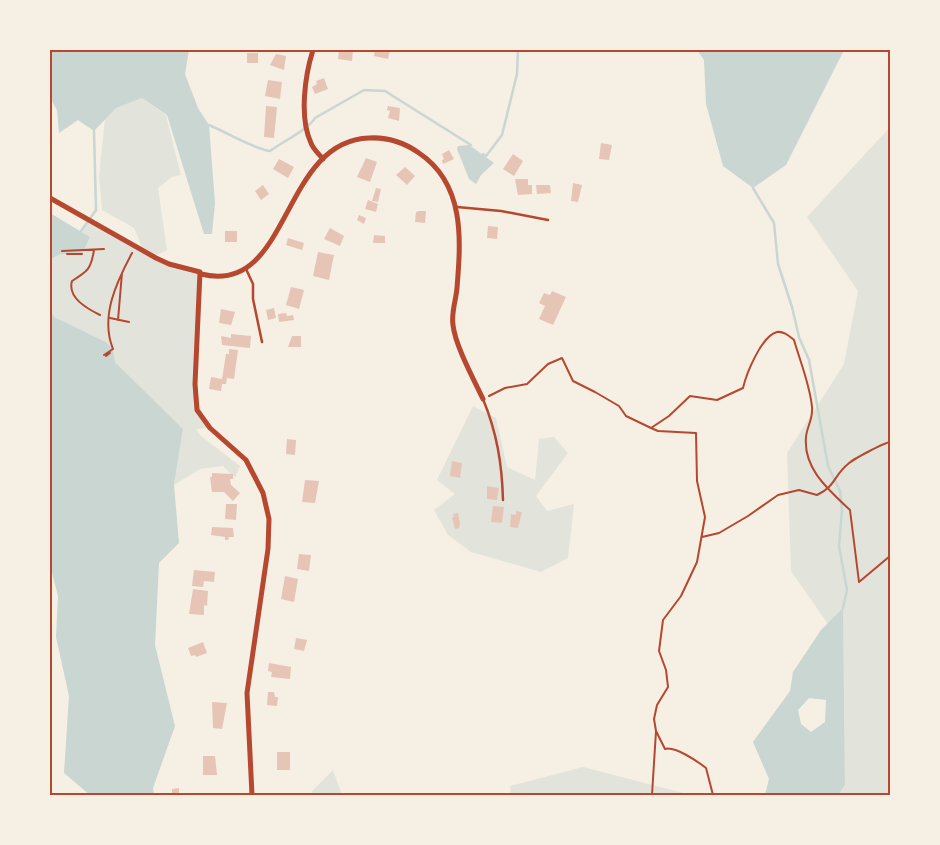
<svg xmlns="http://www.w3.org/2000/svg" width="940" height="845" font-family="Merriweather,serif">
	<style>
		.green { fill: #e2e4dc }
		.water { fill: #c9d6d2; fill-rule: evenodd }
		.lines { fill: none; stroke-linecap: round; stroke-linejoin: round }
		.stream { stroke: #c9d6d2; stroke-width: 2.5 }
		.building { fill: #e6c5b7 }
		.path { stroke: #b5482f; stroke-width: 2 }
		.service { stroke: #b5482f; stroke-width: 2.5 }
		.minor { stroke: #b5482f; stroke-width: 5 }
		.neatline { fill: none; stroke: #b5482f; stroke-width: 2 }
	</style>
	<rect width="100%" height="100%" fill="#f6efe4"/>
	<path class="green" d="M 142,98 L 166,115 L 181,175 L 172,177 L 158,188 L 167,250 L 157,255 L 142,247 L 134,228 L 102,210 L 99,176 L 105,119 L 116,108 Z
		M 890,127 L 890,795 L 838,795 L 845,784 L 843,609 L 828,624 L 791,571 L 787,453 L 844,364 L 858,291 L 807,217 Z
		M 89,220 L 157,258 L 200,272 C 198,314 186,393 210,428 L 196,429 L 201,436 L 240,466 L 235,478 L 223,466 L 200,469 L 174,485 L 183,429 L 115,362 L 113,349 L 106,342 L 53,317 L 50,310 L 50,260 L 60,254 L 70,255 L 90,237 L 81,231 Z
		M 473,406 L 496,418 L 507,467 L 535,480 L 539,439 L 554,437 L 568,453 L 536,496 L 547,511 L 574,504 L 568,558 L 541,572 L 471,552 L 448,535 L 434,510 L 455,494 L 437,480 Z
		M 583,767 L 691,795 L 511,795 L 510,786 Z
		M 333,770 L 342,795 L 313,795 L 312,791 Z"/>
	<path class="water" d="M 50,50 L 189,50 L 185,74 L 198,108 L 209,125 L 215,203 L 212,234 L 204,234 L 167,115 L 142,98 L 116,108 L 94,131 L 78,120 L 59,133 L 57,110 L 50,98 Z
		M 697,50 L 844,50 L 786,165 L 753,188 L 723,166 L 706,104 L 704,60 Z
		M 469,145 L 494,163 L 481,175 L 476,184 L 469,179 L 457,149 L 458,146 Z
		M 50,213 L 90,237 L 82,254 L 60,254 L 50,260 Z
		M 50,310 L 54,317 L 106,342 L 113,349 L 115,362 L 183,429 L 174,485 L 179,543 L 159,563 L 155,645 L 175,726 L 153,788 L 154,795 L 90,795 L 64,773 L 69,696 L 56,637 L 58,596 L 50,565 Z
		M 843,608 L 845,785 L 838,795 L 765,795 L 769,779 L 753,742 L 790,691 L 793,672 L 821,630 ZM 809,698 L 826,700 L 825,722 L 811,732 L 801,724 L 798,710 Z"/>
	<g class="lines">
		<path class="stream" d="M 209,125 C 226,132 254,149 270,151 C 282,142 309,129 315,118 L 364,90 L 385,91 L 471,145
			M 483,154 L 486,156 L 502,135 L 517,74 L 518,50
			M 753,188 L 774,223 L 778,264 L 792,307 L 799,337 L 809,360 L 828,466 L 840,491 L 842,509 L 839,546 L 847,590 L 843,608
			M 81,231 L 96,210 L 94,131"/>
	</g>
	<path class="building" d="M 339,50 L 353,50 L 352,61 L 338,59 Z
		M 375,50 L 390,50 L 388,59 L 374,56 Z
		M 247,53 L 258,53 L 258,63 L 247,63 Z
		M 276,54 L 286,56 L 284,70 L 270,65 Z
		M 324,78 L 328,89 L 315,94 L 312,87 L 317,84 L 316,81 Z
		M 268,80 L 282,82 L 280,99 L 265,96 Z
		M 266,106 L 277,107 L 274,138 L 264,137 Z
		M 388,106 L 400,108 L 399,121 L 388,118 L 390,111 L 387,110 Z
		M 601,143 L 612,145 L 609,160 L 599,159 Z
		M 449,150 L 454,159 L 443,164 L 442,160 L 444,159 L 442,154 Z
		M 513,154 L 523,161 L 514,176 L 503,169 Z
		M 366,158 L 377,162 L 370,182 L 357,177 Z
		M 279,159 L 294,167 L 288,178 L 273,169 Z
		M 405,167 L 415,176 L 407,185 L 396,175 Z
		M 515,179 L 528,179 L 528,185 L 532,185 L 532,194 L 518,195 Z
		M 573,183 L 582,185 L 578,202 L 571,201 Z
		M 263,185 L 269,194 L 261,200 L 255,191 Z
		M 536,185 L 550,185 L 551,193 L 537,194 Z
		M 376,188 L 381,189 L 378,202 L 372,201 Z
		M 368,200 L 378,204 L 376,212 L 365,209 Z
		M 419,211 L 426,211 L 425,223 L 415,222 L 416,212 Z
		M 359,215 L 366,218 L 364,224 L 357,220 Z
		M 488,226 L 498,227 L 497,239 L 487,238 Z
		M 330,228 L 344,236 L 340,246 L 324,239 Z
		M 225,231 L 237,231 L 237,242 L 225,242 Z
		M 374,235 L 385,236 L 385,243 L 373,243 Z
		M 288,238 L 304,243 L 302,250 L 286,245 Z
		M 318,252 L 334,255 L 329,280 L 313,276 Z
		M 291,287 L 304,290 L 299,309 L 286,305 Z
		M 552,291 L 566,297 L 553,325 L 539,319 L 545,306 L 539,303 L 544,293 L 550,295 Z
		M 274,308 L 276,318 L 268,320 L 266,310 Z
		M 221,309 L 235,312 L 231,325 L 219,323 Z
		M 286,313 L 287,316 L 293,315 L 294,320 L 279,322 L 278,314 Z
		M 231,334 L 251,336 L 250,348 L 222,345 L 221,336 L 231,338 Z
		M 292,336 L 301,336 L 301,347 L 288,347 Z
		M 229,349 L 238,350 L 234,379 L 227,378 L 226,384 L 222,384 L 221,391 L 209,389 L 211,377 L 222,379 L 226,354 L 229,354 Z
		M 287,439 L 296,440 L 295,455 L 286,454 Z
		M 452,461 L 462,463 L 460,478 L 450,476 Z
		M 212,473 L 233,474 L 233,479 L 230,479 L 231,485 L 240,493 L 233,501 L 224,492 L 212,492 L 210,477 L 212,477 Z
		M 305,480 L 319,481 L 315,503 L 302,502 Z
		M 487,486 L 499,488 L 497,500 L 487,499 Z
		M 226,504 L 237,504 L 236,520 L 225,519 Z
		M 493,506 L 504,507 L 502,523 L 491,522 Z
		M 516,511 L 522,512 L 518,528 L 510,527 L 511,514 L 516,515 Z
		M 458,513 L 460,523 L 459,528 L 455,529 L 452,518 L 454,517 L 453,514 Z
		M 212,527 L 233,528 L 234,537 L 229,537 L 228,540 L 225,540 L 225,537 L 211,535 Z
		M 299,554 L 311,555 L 309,571 L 297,569 Z
		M 194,570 L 215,572 L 214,582 L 204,581 L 203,587 L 192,586 Z
		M 285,576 L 298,579 L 294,602 L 281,599 Z
		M 193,589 L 208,591 L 207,606 L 204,605 L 204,615 L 189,614 Z
		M 296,638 L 307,640 L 304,651 L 294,649 Z
		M 203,642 L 207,653 L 196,657 L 195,655 L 191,656 L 188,648 Z
		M 269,663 L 291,667 L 290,679 L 271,677 L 272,672 L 268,671 Z
		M 268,692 L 274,692 L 275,697 L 278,697 L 277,706 L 267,705 Z
		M 212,702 L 227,703 L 222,729 L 213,728 Z
		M 277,752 L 290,752 L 290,770 L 277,770 Z
		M 203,756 L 215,756 L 217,775 L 203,775 Z
		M 179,788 L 179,793 L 183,793 L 184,795 L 172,794 L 172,789 Z"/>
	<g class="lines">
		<path class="path" d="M 94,250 C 91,269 88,271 72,281 C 67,298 88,309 100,315
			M 62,251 L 104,249
			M 67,254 L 82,254
			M 110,318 L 129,322
			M 118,320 L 122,273
			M 113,349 C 100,317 116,283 132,253
			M 104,355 L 113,349
			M 106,356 L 110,353
			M 489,396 L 505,388 L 527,384 L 548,364 L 562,358 L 573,381 L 595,392 L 619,406 L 626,416 L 651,428 L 658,431 L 696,433 L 697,481 L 705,517 L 697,562 L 681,596 L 663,620 L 659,651 L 666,670 L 668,687 L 657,705 L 654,719 L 656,731 L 665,749 C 675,746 697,761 706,768 L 713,795
			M 651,428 L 669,416 L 690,396 L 717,400 L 743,388 C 746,375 761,336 777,332 C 784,331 789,336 794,340 C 800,361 810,385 812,407 C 813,420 807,426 806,437 C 803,469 829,490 850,510 L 859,582
			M 702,537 L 719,533 L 748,516 L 778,495 L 799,490 L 817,495 C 836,486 834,475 848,464 C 853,459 884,443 890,442
			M 859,582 L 890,556
			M 652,795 L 656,731"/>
		<path class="service" d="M 457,207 L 501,211 L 548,220
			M 246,269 L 253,284 L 253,299 L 262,342
			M 483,399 C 497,433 502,464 503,500"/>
		<path class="minor" d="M 313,50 C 305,75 299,118 311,143 C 313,149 319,154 323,159
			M 50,198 L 156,258 L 169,264 L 200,272 L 201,274 C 291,297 280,141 369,138 C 387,137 405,143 419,153 C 465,184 461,239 457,288 C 456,300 451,313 453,325 C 455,345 474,380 483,399
			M 200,272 L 195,384 L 197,410 L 210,428 L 246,460 L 263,493 L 269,519 L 268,549 L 247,693 L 252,795"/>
	</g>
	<rect width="940" height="845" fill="none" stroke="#f6efe4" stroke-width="102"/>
	<rect x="51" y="51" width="838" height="743" class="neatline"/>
</svg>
